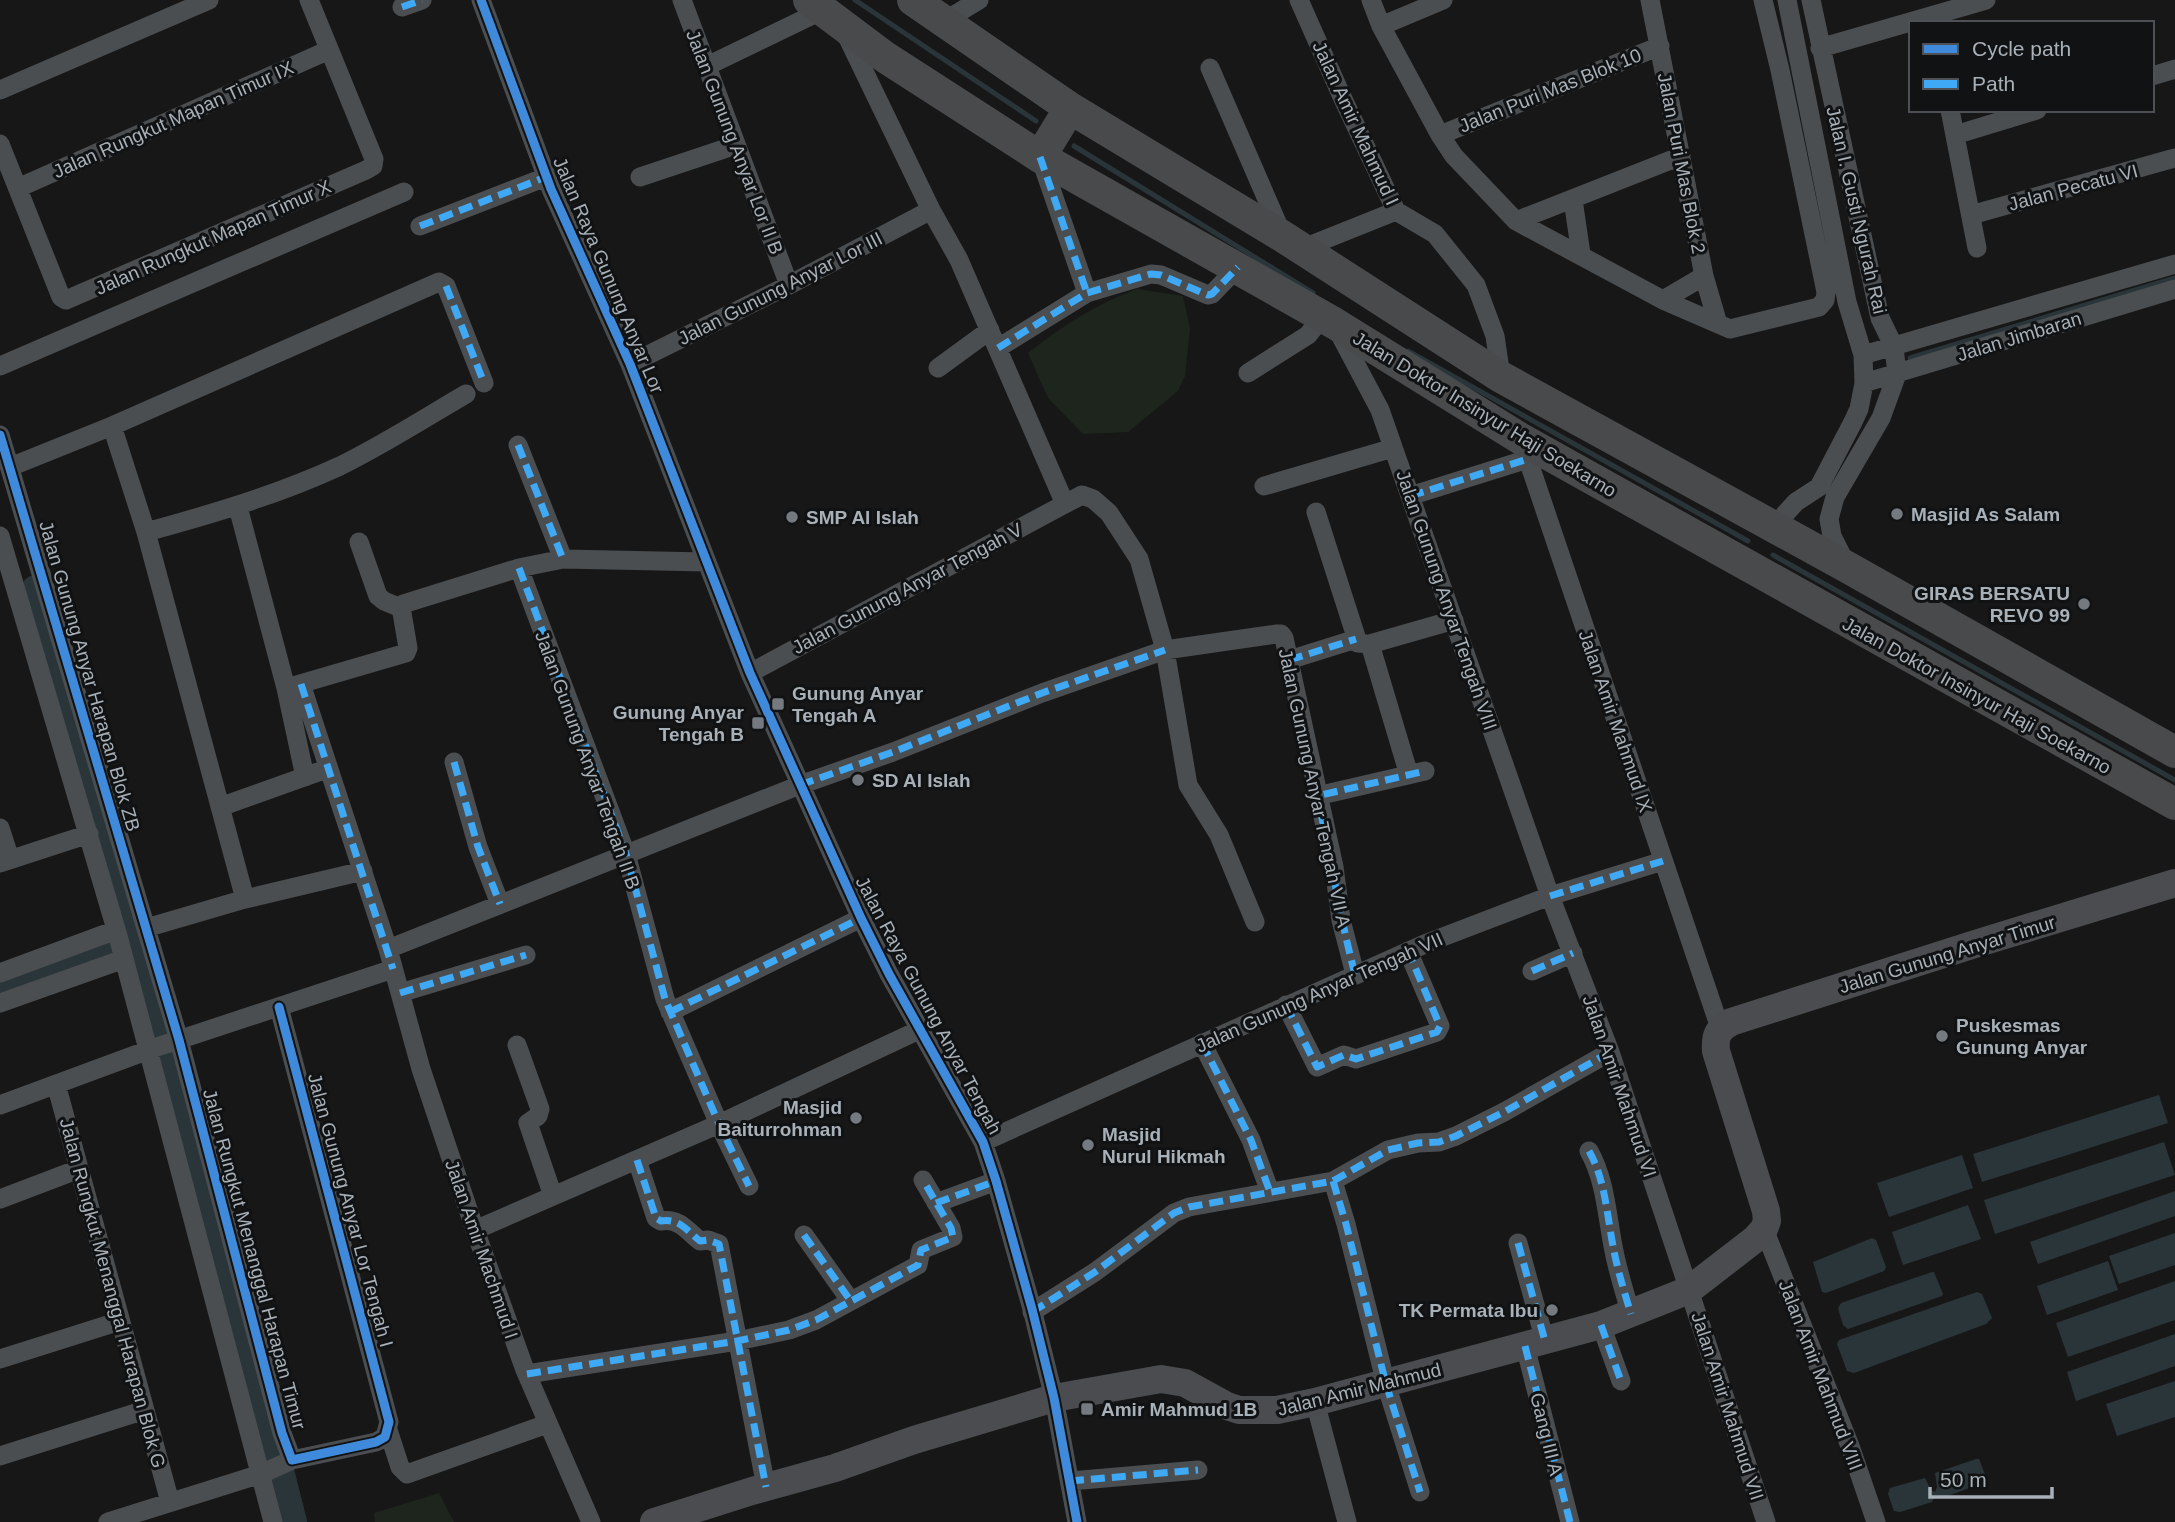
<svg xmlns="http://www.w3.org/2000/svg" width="2175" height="1522" font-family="Helvetica,sans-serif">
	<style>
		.green { fill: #1d251d }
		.water { fill: #2a353a }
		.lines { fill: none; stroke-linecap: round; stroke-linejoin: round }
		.stream { stroke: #2a353a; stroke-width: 5 }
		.river { stroke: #2a353a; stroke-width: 30 }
		.street { stroke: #4b4e50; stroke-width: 19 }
		.secondary { stroke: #4a4c4f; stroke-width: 28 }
		.primary { stroke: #494a4c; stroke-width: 32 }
		.quiet { stroke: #3fa9f5; stroke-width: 7; stroke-dasharray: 14 7; stroke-linecap: butt }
		.cycleway-casing { stroke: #111213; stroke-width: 13 }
		.cycleway { stroke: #408adc; stroke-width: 9 }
		.poi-dot { fill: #757a80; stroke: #111213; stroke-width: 2.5 }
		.labels { text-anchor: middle; stroke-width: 6; stroke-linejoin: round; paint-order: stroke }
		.street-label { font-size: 19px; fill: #a8b0b8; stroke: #111213 }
		.poi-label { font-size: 19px; font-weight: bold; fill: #a8b0b8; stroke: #111213; text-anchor: start }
	</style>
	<rect width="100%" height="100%" fill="#171717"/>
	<path class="green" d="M 1137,289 L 1183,296 L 1190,328 L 1185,376 L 1178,391 L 1128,432 L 1083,434 L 1048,398 L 1028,353 C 1062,326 1096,304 1137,289 Z
		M 439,1493 L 454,1522 L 375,1522 L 374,1513 Z"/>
	<path class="water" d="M 2159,1095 L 2168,1123 L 1982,1182 L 1973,1154 Z
		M 2164,1142 L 2175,1175 L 1995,1234 L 1984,1200 Z
		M 1962,1155 L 1973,1188 L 1889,1217 L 1877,1183 Z
		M 2175,1191 L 2175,1216 L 2038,1264 L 2030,1242 Z
		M 1968,1205 L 1981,1239 L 1903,1265 L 1892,1232 Z
		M 2175,1233 L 2175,1265 L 2119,1284 L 2109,1256 Z
		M 1872,1238 L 1876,1240 L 1886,1267 L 1884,1271 L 1826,1293 L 1822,1292 L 1813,1262 Z
		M 2108,1261 L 2118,1290 L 2047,1315 L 2037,1286 Z
		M 1932,1272 L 1934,1272 L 1943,1294 L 1942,1296 L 1848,1329 L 1843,1325 L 1838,1308 L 1841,1303 Z
		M 2175,1281 L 2175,1320 L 2068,1357 L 2056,1323 Z
		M 1977,1292 L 1982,1294 L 1992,1318 L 1986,1324 L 1854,1373 L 1847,1371 L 1837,1344 L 1839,1340 Z
		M 2175,1334 L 2175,1366 L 2076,1401 L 2067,1372 Z
		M 2175,1381 L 2175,1417 L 2117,1436 L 2106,1404 Z
		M 1976,1459 L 1979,1459 L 1986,1477 L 1983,1483 L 1945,1497 L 1936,1495 L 1932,1502 L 1900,1512 L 1894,1511 L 1888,1494 L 1890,1488 L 1925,1478 L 1931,1490 L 1935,1492 L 1937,1487 L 1935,1473 Z"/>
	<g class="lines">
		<path class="stream" d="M 855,0 L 1036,121
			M 1074,146 L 1313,293
			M 1408,351 L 1748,541
			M 1910,358 L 2175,278
			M 1773,555 L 2175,780"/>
		<path class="river" d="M 36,590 L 214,1215 L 292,1522
			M 0,989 L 136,940"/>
		<path class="street" d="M 481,0 L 551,189 L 630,364 L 750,673 L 861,918 L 889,974 L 983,1142 L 996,1181 L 1032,1309 L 1054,1398 L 1077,1522
			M 682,0 L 789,285
			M 1299,0 L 1343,99 L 1396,211 L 1435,234 L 1476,285 L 1495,336 L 1501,377
			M 1371,0 L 1381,26 L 1440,135 L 1454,156 L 1516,221 L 1663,300 L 1730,329 L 1819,307 L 1825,300 L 1826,292 L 1780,70 L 1763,0
			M 1650,0 L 1704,276 L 1718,324
			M 1811,0 L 1880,318 L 1894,347 L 1897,374 L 1881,418 L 1835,497 L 1829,519 L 1832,536 L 1846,564
			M 402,7 L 422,0
			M 943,22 L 979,0
			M 1381,26 L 1443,0
			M 845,32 L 931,210 L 959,260 L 1065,504
			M 1820,48 L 1986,0
			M 707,66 L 823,10
			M 1210,68 L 1282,234
			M 2152,76 L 2175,69
			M 0,90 L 209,0
			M 1950,110 L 1977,248
			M 1440,135 L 1660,46
			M 1955,135 L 2037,110
			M 0,144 L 61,297 L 66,300 L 366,170 L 373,166 L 374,159 L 309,0
			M 1040,157 L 1087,293
			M 640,177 L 736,145
			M 18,188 L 329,50
			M 1573,200 L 1581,254
			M 1971,215 L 2175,158
			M 1516,221 L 1681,156
			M 420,226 L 546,177
			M 1301,249 L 1396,211
			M 1663,300 L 1704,276
			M 1336,327 L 1380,410 L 1550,896 L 1610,1052 L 1766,1522
			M 998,348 L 1087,293 L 1151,274 L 1161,275 L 1208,295 L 1212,294 L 1238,267
			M 1863,355 L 2175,264
			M 630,364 L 789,285 L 931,210
			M 0,366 L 404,192
			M 938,368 L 990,330
			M 1248,373 L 1308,335 L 1323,316
			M 1864,383 L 2175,289
			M 112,426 L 146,532 L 245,899
			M 0,435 L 179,1040 L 282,1433 L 292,1460 L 376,1442 L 385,1437 L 389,1422 L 279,1007
			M 1521,439 L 1720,1028
			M 518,445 L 563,559
			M 10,467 L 112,426 L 439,282 L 446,286 L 484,383
			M 1264,486 L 1393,448
			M 1410,496 L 1528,459
			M 238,507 L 286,688 L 305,777
			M 1316,512 L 1358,643 L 1370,644 L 1454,620
			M 1776,529 L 1785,514 L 1796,502 L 1819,487 L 1853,422 L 1859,409 L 1864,383 L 1863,355 L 1847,302 L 1787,0
			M 146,532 C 212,514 277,495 340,466 C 383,445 425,418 466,394
			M 0,536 L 118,936 L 273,1522
			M 359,542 L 378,596 L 384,601 L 401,608
			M 519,568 L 626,854 L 665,999 L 719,1124 L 749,1186
			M 1370,644 L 1409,775
			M 1289,660 L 1356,639
			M 750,673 L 1065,504 L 1082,495 L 1093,499 L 1109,513 L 1139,559 L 1165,650 L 1188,785 L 1219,835 L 1255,922
			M 301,684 L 388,949 L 421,1069 L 475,1230 L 525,1370 L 591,1522
			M 286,688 L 406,653 L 408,648 L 401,607 L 403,604 L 519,568 L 563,559 L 707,562
			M 454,762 L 478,847 L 500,904
			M 1317,796 L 1425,771
			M 220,807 L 318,772
			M 0,828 L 10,859
			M 0,863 L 89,834
			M 146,928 L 245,899 L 363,871
			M 388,949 L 800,785 L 893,752 L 1042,693 L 1165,650 L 1277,634 L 1281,634 L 1284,638 L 1334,867 L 1341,920 L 1355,974
			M 1532,971 L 1573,953
			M 0,973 L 116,930
			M 400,993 L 526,955
			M 0,1003 L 124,959
			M 1286,1005 L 1317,1067 L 1344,1055 L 1356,1059 L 1437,1032 L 1440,1026 L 1408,951
			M 670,1012 L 861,918
			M 1202,1043 L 1251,1140 L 1270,1192
			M 517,1045 L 540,1109 L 538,1116 L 528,1123 L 553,1196
			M 56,1084 L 170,1502
			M 0,1105 L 154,1048 L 393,969
			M 983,1142 L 1427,943 L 1550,896 L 1663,861
			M 1589,1151 C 1606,1181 1607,1218 1614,1251 C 1618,1272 1625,1294 1631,1314
			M 637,1160 L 656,1218 L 661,1221 C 680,1218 687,1231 700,1241 L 708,1240 L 719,1244 L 766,1487
			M 1333,1181 L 1346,1224 L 1386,1384 L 1420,1492
			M 0,1199 L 79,1169
			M 936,1203 L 996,1181
			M 1764,1229 L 1850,1446 L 1876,1522
			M 475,1230 L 719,1124 L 919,1030
			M 804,1235 L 850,1300
			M 1518,1243 L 1545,1341
			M 1032,1312 L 1095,1272 L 1174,1213 L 1189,1207 L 1333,1181 L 1388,1150 L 1418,1143 L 1439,1142 L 1456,1136 L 1504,1112 L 1610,1052
			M 1601,1325 L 1621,1381
			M 1525,1346 L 1570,1522
			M 0,1359 L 120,1321
			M 527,1374 L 737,1341 L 789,1330 L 816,1320 L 918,1265 L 921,1250 L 953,1237 L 951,1228 L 923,1180
			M 1315,1402 L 1347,1522
			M 388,1430 L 400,1467 L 407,1474 L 547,1424
			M 0,1456 L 145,1410
			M 1070,1481 L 1198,1470
			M 108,1522 L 261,1474 L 292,1460"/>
		<path class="secondary" d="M 654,1522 L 752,1491 L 835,1468 L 914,1440 L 1054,1398 L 1161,1379 L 1185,1383 L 1227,1406 L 1239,1410 L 1277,1410 L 1315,1402 L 1601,1325 L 1689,1290 L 1755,1239 L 1764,1229 L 1767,1221 L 1766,1211 L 1716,1051 C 1715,1036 1717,1030 1731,1022 L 1975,944 L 2175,883"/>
		<path class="primary" d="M 809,0 L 885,57 L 1040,157 L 1334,323 L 1521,439 L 2175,804
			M 913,0 L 1070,108 L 1282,236 L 1501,377 L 1847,567 L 2175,752
			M 1040,157 L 1070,108"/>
		<path class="quiet" d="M 402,7 L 422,0
			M 1040,157 L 1087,293
			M 420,226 L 546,177
			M 446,286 L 484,383
			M 998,348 L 1087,293 L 1151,274 L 1161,275 L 1208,295 L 1212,294 L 1238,267
			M 518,445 L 563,559
			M 1410,496 L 1528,459
			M 519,568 L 626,854 L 665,999 L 719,1124 L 749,1186
			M 1289,660 L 1356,639
			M 301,684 L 393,969
			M 454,762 L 478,847 L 500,904
			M 800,785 L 893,752 L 1042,693 L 1165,650
			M 1550,896 L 1663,861
			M 1532,971 L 1573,953
			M 1355,974 C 1339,915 1331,855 1317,796 L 1425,771
			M 400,993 L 526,955
			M 1286,1005 L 1317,1067 L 1344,1055 L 1356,1059 L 1437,1032 L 1440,1026 L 1408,951
			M 670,1012 L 861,918
			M 1202,1043 L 1251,1140 L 1270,1192
			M 1589,1151 C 1606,1181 1607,1218 1614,1251 C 1618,1272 1625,1294 1631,1314
			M 637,1160 L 656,1218 L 661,1221 C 680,1218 687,1231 700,1241 L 708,1240 L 719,1244 L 766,1487
			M 1333,1181 L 1346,1224 L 1386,1384 L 1420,1492
			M 936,1203 L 996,1181
			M 804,1235 L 850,1300
			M 1518,1243 L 1545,1341
			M 1032,1312 L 1095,1272 L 1174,1213 L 1189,1207 L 1333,1181 L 1388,1150 L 1418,1143 L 1439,1142 L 1456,1136 L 1504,1112 L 1610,1052
			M 1601,1325 L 1621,1381
			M 1525,1346 L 1570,1522
			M 527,1374 L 737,1341 L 789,1330 L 816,1320 L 918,1265 L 921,1250 L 953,1237 L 951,1228 L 923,1180
			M 1070,1481 L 1198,1470"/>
		<defs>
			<path id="cycleway" d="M 481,0 L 551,189 L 630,364 L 750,673 L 861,918 L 889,974 L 983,1142 L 996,1181 L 1032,1309 L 1054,1398 L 1077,1522
				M 0,435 L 179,1040 L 282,1433 L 292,1460 L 376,1442 L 385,1437 L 389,1422 L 279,1007"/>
		</defs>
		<use href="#cycleway" class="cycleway-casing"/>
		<use href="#cycleway" class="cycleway"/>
	</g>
	<g class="poi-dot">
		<circle cx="1897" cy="514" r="7"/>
		<circle cx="792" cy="517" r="7"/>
		<circle cx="2084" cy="604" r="7"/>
		<rect x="771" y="697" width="14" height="14" rx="3.5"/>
		<rect x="751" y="716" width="14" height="14" rx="3.5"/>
		<circle cx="858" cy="780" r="7"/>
		<circle cx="1942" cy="1036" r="7"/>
		<circle cx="856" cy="1118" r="7"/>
		<circle cx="1088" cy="1145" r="7"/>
		<circle cx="1552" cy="1310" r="7"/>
		<rect x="1080" y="1402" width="14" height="14" rx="3.5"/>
	</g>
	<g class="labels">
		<g class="street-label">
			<text transform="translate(1550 90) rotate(-22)" y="7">Jalan Puri Mas Blok 10</text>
			<text transform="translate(173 119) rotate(-24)" y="7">Jalan Rungkut Mapan Timur IX</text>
			<text transform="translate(1356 123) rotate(65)" y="7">Jalan Amir Mahmud I</text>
			<text transform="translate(735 142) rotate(69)" y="7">Jalan Gunung Anyar Lor II B</text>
			<text transform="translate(1682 163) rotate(79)" y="7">Jalan Puri Mas Blok 2</text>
			<text transform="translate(2073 187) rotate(-15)" y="7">Jalan Pecatu VI</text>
			<text transform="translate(1857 210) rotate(77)" y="7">Jalan I. Gusti Ngurah Rai</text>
			<text transform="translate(213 237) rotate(-24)" y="7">Jalan Rungkut Mapan Timur X</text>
			<text transform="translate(609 275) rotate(67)" y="7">Jalan Raya Gunung Anyar Lor</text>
			<text transform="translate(780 288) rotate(-27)" y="7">Jalan Gunung Anyar Lor III</text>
			<text transform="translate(2019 336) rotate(-17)" y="7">Jalan Jimbaran</text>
			<text transform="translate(1485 414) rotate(31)" y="7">Jalan Doktor Insinyur Haji Soekarno</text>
			<text transform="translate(907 588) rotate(-28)" y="7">Jalan Gunung Anyar Tengah V</text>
			<text transform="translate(1447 600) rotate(71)" y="7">Jalan Gunung Anyar Tengah VIII</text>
			<text transform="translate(90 676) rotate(74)" y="7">Jalan Gunung Anyar Harapan Blok ZB</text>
			<text transform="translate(1977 695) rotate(29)" y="7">Jalan Doktor Insinyur Haji Soekarno</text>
			<text transform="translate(1616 721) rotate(71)" y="7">Jalan Amir Mahmud IX</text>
			<text transform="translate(588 760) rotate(70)" y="7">Jalan Gunung Anyar Tengah II B</text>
			<text transform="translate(1315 788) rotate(78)" y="7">Jalan Gunung Anyar Tengah VII A</text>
			<text transform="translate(1947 954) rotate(-17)" y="7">Jalan Gunung Anyar Timur</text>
			<text transform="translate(1319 992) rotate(-24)" y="7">Jalan Gunung Anyar Tengah VII</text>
			<text transform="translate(929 1005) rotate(62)" y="7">Jalan Raya Gunung Anyar Tengah</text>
			<text transform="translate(1620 1086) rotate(71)" y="7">Jalan Amir Mahmud VI</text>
			<text transform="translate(351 1210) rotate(75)" y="7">Jalan Gunung Anyar Lor Tengah I</text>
			<text transform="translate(482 1249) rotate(71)" y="7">Jalan Amir Machmud I</text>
			<text transform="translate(255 1259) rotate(75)" y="7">Jalan Rungkut Menanggal Harapan Timur</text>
			<text transform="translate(113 1293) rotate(75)" y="7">Jalan Rungkut Menanggal Harapan Blok G</text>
			<text transform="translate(1821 1375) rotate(69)" y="7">Jalan Amir Mahmud VIII</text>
			<text transform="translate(1359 1389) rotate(-14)" y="7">Jalan Amir Mahmud</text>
			<text transform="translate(1728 1406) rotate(72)" y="7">Jalan Amir Mahmud VII</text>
			<text transform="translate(1547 1434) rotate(76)" y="7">Gang III A</text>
		</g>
		<g class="poi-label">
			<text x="1911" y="521">Masjid As Salam</text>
			<text x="806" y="524">SMP Al Islah</text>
			<text x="2070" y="600" text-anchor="end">GIRAS BERSATU<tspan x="2070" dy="22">REVO 99</tspan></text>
			<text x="792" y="700">Gunung Anyar<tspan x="792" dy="22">Tengah A</tspan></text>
			<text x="744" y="719" text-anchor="end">Gunung Anyar<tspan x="744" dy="22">Tengah B</tspan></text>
			<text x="872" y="787">SD Al Islah</text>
			<text x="1956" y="1032">Puskesmas<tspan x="1956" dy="22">Gunung Anyar</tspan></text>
			<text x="842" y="1114" text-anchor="end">Masjid<tspan x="842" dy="22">Baiturrohman</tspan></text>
			<text x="1102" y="1141">Masjid<tspan x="1102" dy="22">Nurul Hikmah</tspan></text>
			<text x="1538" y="1317" text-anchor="end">TK Permata Ibu</text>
			<text x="1101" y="1416">Amir Mahmud 1B</text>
		</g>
	</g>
	<rect x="1909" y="21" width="245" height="91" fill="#111213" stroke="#4d5155" stroke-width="2"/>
	<rect x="1923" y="44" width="35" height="10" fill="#408adc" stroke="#4d5155" stroke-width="2"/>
	<text x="1972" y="56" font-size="21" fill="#a8b0b8">Cycle path</text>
	<rect x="1923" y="79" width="35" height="10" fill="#3fa9f5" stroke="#4d5155" stroke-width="2"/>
	<text x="1972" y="91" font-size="21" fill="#a8b0b8">Path</text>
	<path d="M1930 1487v10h122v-10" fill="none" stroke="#a8b0b8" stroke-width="3.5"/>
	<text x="1940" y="1487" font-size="21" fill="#a8b0b8" stroke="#111213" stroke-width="5" paint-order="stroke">50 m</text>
</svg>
